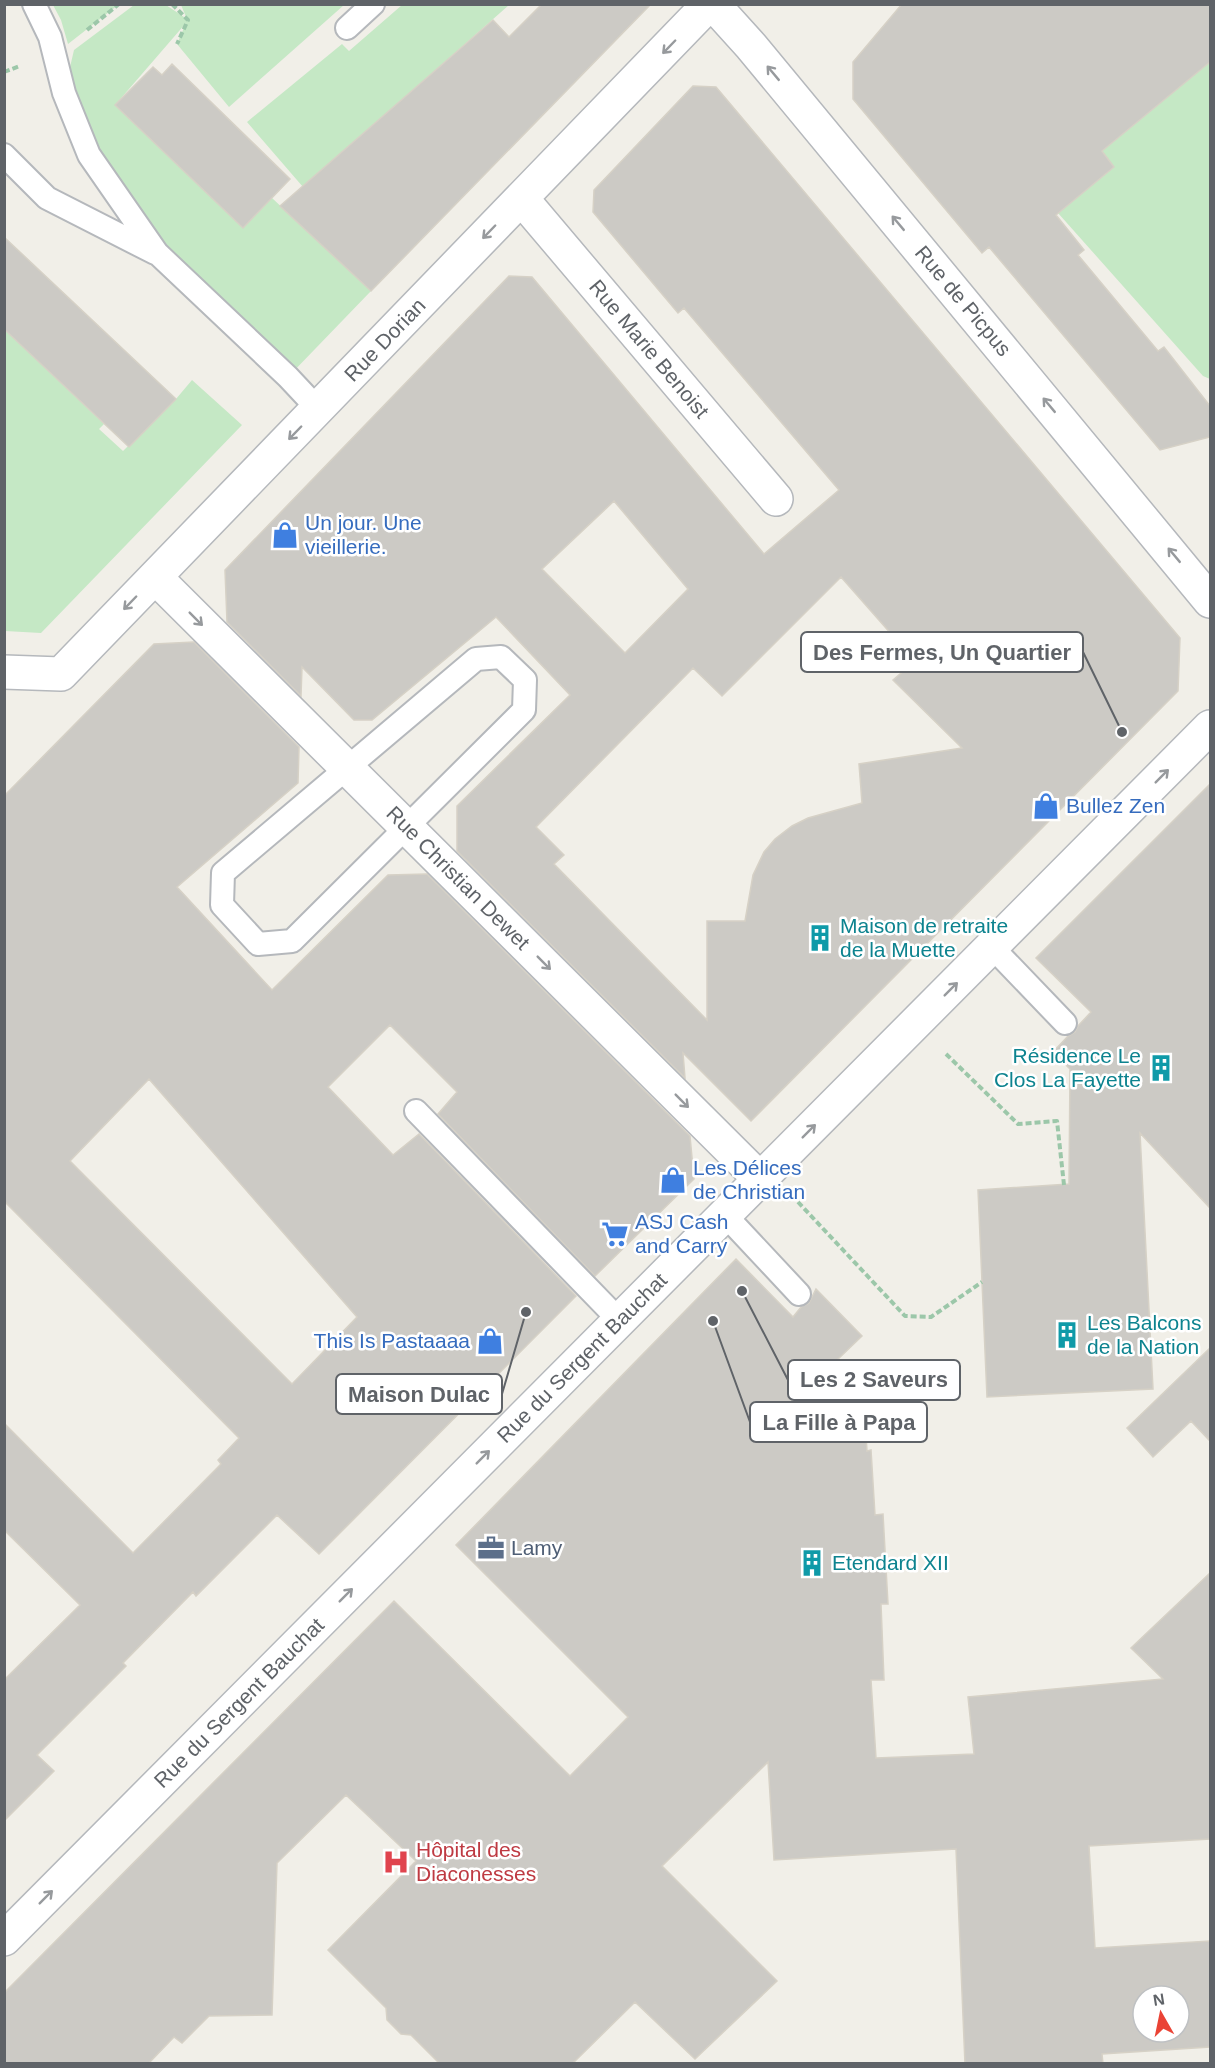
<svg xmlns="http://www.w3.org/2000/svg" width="1215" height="2068" font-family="Arial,sans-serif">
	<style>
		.green { fill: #c5e8c5 }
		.building { fill: #cccac5; stroke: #d6d1c6; stroke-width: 1.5; fill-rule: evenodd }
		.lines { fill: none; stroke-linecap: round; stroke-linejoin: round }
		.lane-casing { stroke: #b5b8bc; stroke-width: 26 }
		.street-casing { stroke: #b5b8bc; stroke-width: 36 }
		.path { stroke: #9cc7a9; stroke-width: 4; stroke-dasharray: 6 3; stroke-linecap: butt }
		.lane { stroke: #fff; stroke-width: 22 }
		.street { stroke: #fff; stroke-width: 33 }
		.oneway { stroke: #979a9d }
		.labels { text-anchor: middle; stroke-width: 5; stroke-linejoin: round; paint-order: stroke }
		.street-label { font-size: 21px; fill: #5f6368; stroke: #fff }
		.shop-label { font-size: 21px; fill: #366cbe; stroke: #fff; text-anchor: start }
		.culture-label { font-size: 21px; fill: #0d838f; stroke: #fff; text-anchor: start }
		.service-label { font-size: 21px; fill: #4e5e75; stroke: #fff; text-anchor: start }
		.health-label { font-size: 21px; fill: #be3a42; stroke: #fff; text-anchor: start }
		.leader { fill: none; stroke: #5f6368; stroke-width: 2 }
		.callout-dot { fill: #5f6368; stroke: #fff; stroke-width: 2 }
		.callout { fill: #fff; stroke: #5f6368; stroke-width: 2 }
		.callout-label { font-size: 22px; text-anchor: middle; font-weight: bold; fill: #5f6368 }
	</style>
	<rect width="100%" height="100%" fill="#f1efe8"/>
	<path class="green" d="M 53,5 L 118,5 L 68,44 L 61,20 Z
		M 134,5 L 166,5 L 187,19 L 181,5 L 344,5 L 229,107 L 177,44 L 186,23 L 116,104 L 243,228 L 272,198 L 371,291 L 288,377 L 157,253 L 64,93 L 74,50 Z
		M 402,5 L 509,5 L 303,187 L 247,122 L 342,44 L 349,51 Z
		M 1210,61 L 1210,379 L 1203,376 L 1058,213 L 1114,167 L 1102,151 Z
		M 4,329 L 104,424 L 99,429 L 123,451 L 176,399 L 192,380 L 242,425 L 41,633 L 5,631 Z"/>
	<path class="building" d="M 542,4 L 651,4 L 371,291 L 280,206 L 493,20 L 509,37 Z
		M 902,4 L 1210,4 L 1210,62 L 1102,151 L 1114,167 L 1056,215 L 1084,250 L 1078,255 L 1158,351 L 1164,347 L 1210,406 L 1210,437 L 1160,450 L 989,247 L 982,253 L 853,99 L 853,62 Z
		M 172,64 L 290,179 L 243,228 L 115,105 L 153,67 L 162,75 Z
		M 693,86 L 716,87 L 1180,638 L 1178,691 L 751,1121 L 683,1053 L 685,1078 L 457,851 L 457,806 L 570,695 L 496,617 L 372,720 L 354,720 L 302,667 L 301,696 L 227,622 L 225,570 L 509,276 L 532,277 L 764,554 L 839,490 L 684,308 L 678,313 L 593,212 L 594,190 ZM 614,501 L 688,589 L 625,653 L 542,569 ZM 841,577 L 915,661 L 893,680 L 962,748 L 859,764 L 862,803 L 808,818 L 792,826 L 775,839 L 764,852 L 753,875 L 745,921 L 707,921 L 707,1020 L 554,864 L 564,855 L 536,827 L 693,668 L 722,696 Z
		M 4,237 L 176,399 L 129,447 L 4,329 Z
		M 194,642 L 299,747 L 298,783 L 177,887 L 272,990 L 388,875 L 427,874 L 690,1136 L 694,1179 L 595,1276 L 438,1114 L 457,1092 L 390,1025 L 328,1087 L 393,1155 L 419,1134 L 576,1296 L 319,1554 L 277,1515 L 196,1596 L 193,1592 L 123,1663 L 126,1666 L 37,1755 L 54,1771 L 4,1821 L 4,1680 L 80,1605 L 4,1530 L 4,1423 L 133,1553 L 221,1464 L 218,1460 L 239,1438 L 4,1201 L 4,796 L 154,644 ZM 149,1079 L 357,1317 L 292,1384 L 70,1161 Z
		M 1210,784 L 1210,1208 L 1140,1133 L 1153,1389 L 987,1397 L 978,1190 L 1069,1184 L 1070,1069 L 1053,1052 L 1068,1036 L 1075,1032 L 1078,1026 L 1091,1012 L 1036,958 Z
		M 736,1259 L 793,1317 L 801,1307 L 809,1303 L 816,1289 L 862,1336 L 786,1409 L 864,1404 L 867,1451 L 871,1450 L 875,1515 L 883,1514 L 888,1604 L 881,1604 L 884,1680 L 871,1680 L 876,1758 L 974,1754 L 968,1697 L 1163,1679 L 1131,1648 L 1210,1573 L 1210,1839 L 1089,1846 L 1095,1948 L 1210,1941 L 1210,2047 L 1102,2054 L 1103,2064 L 965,2064 L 956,1849 L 774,1860 L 768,1762 L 662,1866 L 777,1981 L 695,2059 L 635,2002 L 572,2064 L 440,2064 L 411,2035 L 401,2034 L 387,2020 L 386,2008 L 328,1950 L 416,1861 L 346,1795 L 277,1863 L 272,2015 L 209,2016 L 182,2043 L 174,2037 L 148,2064 L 4,2064 L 4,1993 L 394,1601 L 570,1776 L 628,1717 L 456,1545 ZM 1143,1996 L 1179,1996 L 1179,2032 L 1143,2032 Z
		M 1210,1348 L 1210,1441 L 1191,1421 L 1153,1457 L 1127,1428 Z"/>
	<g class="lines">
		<defs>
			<path id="lane" d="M 34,4 L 50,37 L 64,93 L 89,155 L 157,253 L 288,377 L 318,409
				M 347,28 L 373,4
				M 4,155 L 47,198 L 155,253
				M 501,657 L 525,680 L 524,710 L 292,941 L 258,944 L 222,905 L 223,873 L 476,659 Z
				M 992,947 L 1065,1023
				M 416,1111 L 619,1320
				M 726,1216 L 799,1294"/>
			<path id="street" d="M 713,4 L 751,46 L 1210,601
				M 522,199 L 776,499
				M 155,577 L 761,1180
				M 4,672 L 61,674 L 709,4
				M 4,1939 L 1210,727"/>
		</defs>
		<use href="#lane" class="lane-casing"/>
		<use href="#street" class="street-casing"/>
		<path class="path" d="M 172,4 L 188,20 L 177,44
			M 87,30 L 119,4
			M 4,72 L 20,66
			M 946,1054 L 1018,1124 L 1057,1121 L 1064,1185
			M 798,1202 L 905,1316 L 931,1317 L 982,1282"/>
		<use href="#lane" class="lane"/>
		<use href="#street" class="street"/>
	</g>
	<defs><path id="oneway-shaft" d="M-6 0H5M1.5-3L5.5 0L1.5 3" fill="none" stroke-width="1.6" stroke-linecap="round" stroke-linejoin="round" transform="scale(1.5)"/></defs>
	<g class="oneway">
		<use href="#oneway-shaft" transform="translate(669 47) rotate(134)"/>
		<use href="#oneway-shaft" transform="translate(773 73) rotate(-130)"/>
		<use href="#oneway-shaft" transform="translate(898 223) rotate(-130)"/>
		<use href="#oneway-shaft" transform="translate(489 232) rotate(134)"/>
		<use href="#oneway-shaft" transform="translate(1049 405) rotate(-130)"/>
		<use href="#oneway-shaft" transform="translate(295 433) rotate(134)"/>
		<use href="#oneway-shaft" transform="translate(1174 555) rotate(-130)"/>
		<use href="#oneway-shaft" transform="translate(130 603) rotate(134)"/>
		<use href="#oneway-shaft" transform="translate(196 619) rotate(45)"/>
		<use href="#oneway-shaft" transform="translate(1162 776) rotate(-45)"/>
		<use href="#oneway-shaft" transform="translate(544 963) rotate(45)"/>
		<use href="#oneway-shaft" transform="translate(951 989) rotate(-45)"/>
		<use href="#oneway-shaft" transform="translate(682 1101) rotate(45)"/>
		<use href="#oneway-shaft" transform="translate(809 1131) rotate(-45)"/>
		<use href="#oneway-shaft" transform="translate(483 1457) rotate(-45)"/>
		<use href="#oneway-shaft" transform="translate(346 1595) rotate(-45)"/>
		<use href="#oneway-shaft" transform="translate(46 1897) rotate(-45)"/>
	</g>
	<defs>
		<symbol id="shop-bare" viewBox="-9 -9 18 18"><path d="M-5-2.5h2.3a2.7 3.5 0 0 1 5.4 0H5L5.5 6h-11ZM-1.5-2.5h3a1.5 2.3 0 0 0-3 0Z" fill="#3f7fe0" stroke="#fff" stroke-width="2.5" paint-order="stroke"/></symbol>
		<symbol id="building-bare" viewBox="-9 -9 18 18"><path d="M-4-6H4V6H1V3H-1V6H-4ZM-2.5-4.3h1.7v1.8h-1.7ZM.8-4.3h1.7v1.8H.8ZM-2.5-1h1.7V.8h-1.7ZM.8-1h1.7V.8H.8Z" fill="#0f9aa8" stroke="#fff" stroke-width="2.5" paint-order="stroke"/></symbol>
		<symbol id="supermarket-bare" viewBox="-9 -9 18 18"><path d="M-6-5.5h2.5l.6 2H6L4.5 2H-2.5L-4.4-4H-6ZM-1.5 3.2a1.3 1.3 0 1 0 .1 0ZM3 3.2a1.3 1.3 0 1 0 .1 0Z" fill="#3f7fe0" stroke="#fff" stroke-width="2.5" paint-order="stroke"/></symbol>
		<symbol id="office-bare" viewBox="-9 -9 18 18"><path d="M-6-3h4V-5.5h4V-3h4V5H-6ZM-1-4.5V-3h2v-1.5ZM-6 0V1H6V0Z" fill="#5c6f8a" stroke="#fff" stroke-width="2.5" paint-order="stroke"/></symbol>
		<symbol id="hospital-bare" viewBox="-9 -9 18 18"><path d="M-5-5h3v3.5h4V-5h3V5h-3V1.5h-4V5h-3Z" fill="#e0444e" stroke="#fff" stroke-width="2.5" paint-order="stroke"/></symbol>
	</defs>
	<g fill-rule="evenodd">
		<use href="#shop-bare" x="266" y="516" width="38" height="38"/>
		<use href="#shop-bare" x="1027" y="787" width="38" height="38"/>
		<use href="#building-bare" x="801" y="919" width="38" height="38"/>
		<use href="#building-bare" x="1142" y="1049" width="38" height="38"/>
		<use href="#shop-bare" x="654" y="1161" width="38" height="38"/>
		<use href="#supermarket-bare" x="596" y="1215" width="38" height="38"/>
		<use href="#building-bare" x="1048" y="1316" width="38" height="38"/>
		<use href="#shop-bare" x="471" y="1322" width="38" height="38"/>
		<use href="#office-bare" x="472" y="1529" width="38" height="38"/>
		<use href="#building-bare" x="793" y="1544" width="38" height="38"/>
		<use href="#hospital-bare" x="377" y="1843" width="38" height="38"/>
	</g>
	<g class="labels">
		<g class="street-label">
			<text transform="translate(963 301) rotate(50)" y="7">Rue de Picpus</text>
			<text transform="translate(385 340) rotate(-46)" y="7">Rue Dorian</text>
			<text transform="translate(649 349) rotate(50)" y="7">Rue Marie Benoist</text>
			<text transform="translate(458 878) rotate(45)" y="7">Rue Christian Dewet</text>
			<text transform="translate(582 1358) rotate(-45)" y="7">Rue du Sergent Bauchat</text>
			<text transform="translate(239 1703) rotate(-45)" y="7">Rue du Sergent Bauchat</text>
		</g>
		<g class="shop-label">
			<text x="305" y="530">Un jour. Une<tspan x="305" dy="24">vieillerie.</tspan></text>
			<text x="1066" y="813">Bullez Zen</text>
			<text x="693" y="1175">Les Délices<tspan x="693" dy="24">de Christian</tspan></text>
			<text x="635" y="1229">ASJ Cash<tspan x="635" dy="24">and Carry</tspan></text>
			<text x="470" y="1348" text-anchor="end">This Is Pastaaaa</text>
		</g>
		<g class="culture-label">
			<text x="840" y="933">Maison de retraite<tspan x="840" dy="24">de la Muette</tspan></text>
			<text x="1141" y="1063" text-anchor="end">Résidence Le<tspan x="1141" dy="24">Clos La Fayette</tspan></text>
			<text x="1087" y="1330">Les Balcons<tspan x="1087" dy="24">de la Nation</tspan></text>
			<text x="832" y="1570">Etendard XII</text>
		</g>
		<g class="service-label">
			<text x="511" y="1555">Lamy</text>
		</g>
		<g class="health-label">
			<text x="416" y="1857">Hôpital des<tspan x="416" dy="24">Diaconesses</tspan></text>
		</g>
	</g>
	<path class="leader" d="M1122 732L1083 652M742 1291L788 1380M526 1312L502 1394M713 1321L750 1422"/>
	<g class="callout-dot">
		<circle cx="1122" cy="732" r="6"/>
		<circle cx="742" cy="1291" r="6"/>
		<circle cx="526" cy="1312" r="6"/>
		<circle cx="713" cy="1321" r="6"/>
	</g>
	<g class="callout">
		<rect x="801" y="632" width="282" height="40" rx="6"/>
		<rect x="788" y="1360" width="172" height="40" rx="6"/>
		<rect x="336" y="1374" width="166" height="40" rx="6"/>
		<rect x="750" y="1402" width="177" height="40" rx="6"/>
	</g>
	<g class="callout-label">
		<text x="942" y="660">Des Fermes, Un Quartier</text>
		<text x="874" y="1387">Les 2 Saveurs</text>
		<text x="419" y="1402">Maison Dulac</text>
		<text x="839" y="1430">La Fille à Papa</text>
	</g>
	<rect width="1215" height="2068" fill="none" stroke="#5f6368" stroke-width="12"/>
	<g transform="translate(1161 2014) rotate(351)"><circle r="28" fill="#ffffff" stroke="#bfc1c3" stroke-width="1.5"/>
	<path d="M0-4.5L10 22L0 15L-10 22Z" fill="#ea4335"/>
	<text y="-9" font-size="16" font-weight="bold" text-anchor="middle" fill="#5f6368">N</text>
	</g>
</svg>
